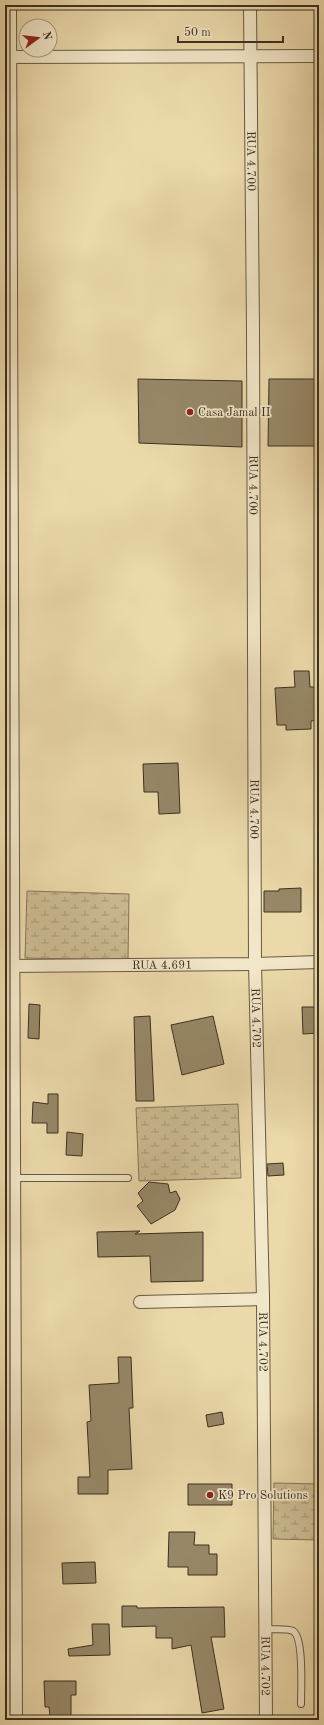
<svg xmlns="http://www.w3.org/2000/svg" width="324" height="1725" font-family="'Old Standard TT',serif">
	<style>
		.wetland { fill: url(#wetland-marsh); stroke: #84765a }
		.building { fill: #978868; stroke: #3b3021 }
		.lines { fill: none; stroke-linecap: round; stroke-linejoin: round }
		.lane-casing { stroke: #675a43; stroke-width: 8 }
		.street-casing { stroke: #675a43; stroke-width: 14 }
		.lane { stroke: #f2e6c8; stroke-width: 6 }
		.street { stroke: #f2e6c8; stroke-width: 12 }
		.poi-dot { fill: #8f2418; stroke: #f2e6c8; stroke-width: 1.5 }
		.labels { text-anchor: middle; stroke-width: 3.5; stroke-linejoin: round; paint-order: stroke }
		.street-label { font-size: 12px; fill: #3b3021; stroke: #f2e6c8 }
		.poi-label { font-size: 12px; fill: #3b3021; stroke: #f2e6c8; text-anchor: start }
	</style>
	<defs>
		<pattern id="wetland-marsh" width="20" height="14" patternUnits="userSpaceOnUse"><rect width="20" height="14" fill="#cdbc93"/><path d="M1 5h8M5 5V1M11 12h8M15 12V8" fill="none" stroke="#a89978"/></pattern>
	</defs>
	<rect width="100%" height="100%" fill="#ebd9aa"/>
	<filter id="stains"><feTurbulence type="fractalNoise" baseFrequency=".005" numOctaves="4"/><feColorMatrix values="0 0 0 0 .2 0 0 0 0 .09 0 0 0 0 .02 0 0 0 .5 -.17"/></filter>
	<radialGradient id="worn" r=".72"><stop offset=".6" stop-color="#630" stop-opacity="0"/><stop offset="1" stop-color="#630" stop-opacity=".3"/></radialGradient>
	<path class="wetland" d="M 27,891 L 129,894 L 128,960 L 25,958 Z
		M 238,1104 L 241,1178 L 139,1181 L 136,1108 Z
		M 274,1483 L 319,1484 L 319,1540 L 273,1539 Z"/>
	<path class="building" d="M 138,379 L 242,381 L 242,447 L 139,443 Z
		M 269,379 L 319,379 L 319,446 L 268,446 Z
		M 294,671 L 309,671 L 310,687 L 317,687 L 319,720 L 311,721 L 311,729 L 286,730 L 286,725 L 277,725 L 275,688 L 295,687 Z
		M 178,763 L 180,813 L 159,814 L 158,792 L 144,792 L 143,764 Z
		M 301,888 L 301,912 L 264,912 L 264,891 L 279,891 L 279,889 Z
		M 29,1004 L 40,1005 L 39,1039 L 28,1038 Z
		M 302,1007 L 319,1007 L 319,1033 L 303,1034 Z
		M 150,1016 L 154,1101 L 136,1101 L 134,1017 Z
		M 213,1016 L 224,1064 L 182,1075 L 171,1025 Z
		M 48,1094 L 58,1094 L 58,1133 L 47,1133 L 47,1123 L 32,1123 L 33,1102 L 48,1104 Z
		M 67,1132 L 83,1134 L 82,1156 L 66,1155 Z
		M 283,1163 L 284,1175 L 268,1176 L 267,1164 Z
		M 149,1182 L 168,1184 L 170,1193 L 176,1191 L 180,1199 L 175,1210 L 151,1224 L 137,1206 L 143,1201 L 138,1193 Z
		M 140,1231 L 135,1234 L 203,1232 L 203,1281 L 151,1282 L 150,1256 L 98,1257 L 97,1232 Z
		M 118,1357 L 131,1357 L 133,1408 L 129,1408 L 132,1469 L 108,1470 L 108,1494 L 78,1494 L 78,1477 L 90,1477 L 87,1422 L 91,1421 L 89,1385 L 119,1383 Z
		M 222,1412 L 224,1424 L 208,1427 L 206,1415 Z
		M 188,1484 L 232,1484 L 232,1505 L 188,1505 Z
		M 169,1532 L 195,1532 L 194,1545 L 209,1545 L 209,1554 L 217,1554 L 217,1575 L 188,1575 L 188,1567 L 168,1567 Z
		M 95,1562 L 96,1583 L 63,1584 L 62,1563 Z
		M 122,1606 L 137,1606 L 137,1608 L 224,1607 L 225,1637 L 211,1637 L 224,1709 L 202,1713 L 191,1645 L 172,1649 L 172,1638 L 156,1638 L 156,1626 L 122,1627 Z
		M 92,1624 L 109,1624 L 110,1655 L 69,1656 L 68,1649 L 93,1645 Z
		M 44,1681 L 76,1681 L 76,1695 L 71,1695 L 71,1716 L 50,1716 L 49,1707 L 45,1707 Z"/>
	<g class="lines">
		<defs>
			<path id="lane" d="M 15,1178 L 128,1178
				M 265,1629 C 273,1630 286,1628 293,1631 C 304,1637 301,1691 301,1704"/>
			<g id="street">
				<path d="M 10,5 L 16,1720"/>
				<path id="s1" d="M 250,5 L 253,329 L 255,964 L 263,1299 L 266,1720"/>
				<path d="M 5,57 L 319,56"/>
				<path id="s2" d="M 6,966 L 255,964 L 319,962"/>
				<path d="M 140,1302 L 263,1299"/>
			</g>
		</defs>
		<use href="#lane" class="lane-casing"/>
		<use href="#street" class="street-casing"/>
		<use href="#lane" class="lane"/>
		<use href="#street" class="street"/>
	</g>
	<g class="poi-dot">
		<circle cx="190" cy="412" r="4"/>
		<circle cx="210" cy="1495" r="4"/>
	</g>
	<g class="labels">
		<g class="street-label">
			<text dy="4" stroke="none"><textPath href="#s1" startOffset="156">RUA 4.700</textPath></text>
			<text dy="4" stroke="none"><textPath href="#s1" startOffset="480">RUA 4.700</textPath></text>
			<text dy="4" stroke="none"><textPath href="#s1" startOffset="804">RUA 4.700</textPath></text>
			<text dy="4" stroke="none"><textPath href="#s2" startOffset="156">RUA 4.691</textPath></text>
			<text dy="4" stroke="none"><textPath href="#s1" startOffset="1013">RUA 4.702</textPath></text>
			<text dy="4" stroke="none"><textPath href="#s1" startOffset="1337">RUA 4.702</textPath></text>
			<text dy="4" stroke="none"><textPath href="#s1" startOffset="1661">RUA 4.702</textPath></text>
		</g>
		<g class="poi-label">
			<text x="198" y="416">Casa Jamal II</text>
			<text x="218" y="1499">K9 Pro Solutions</text>
		</g>
	</g>
	<rect width="324" height="1725" fill="none" stroke="#ebd9aa" stroke-width="20"/>
	<rect x="6" y="6" width="312" height="1713" fill="none" stroke="#3b3021" stroke-width="2"/>
	<rect x="10" y="10" width="304" height="1705" fill="none" stroke="#3b3021"/>
	<g transform="translate(38 38) rotate(75)"><circle r="19" fill="#f2e6c8" stroke="#a99d85"/>
	<path d="M0-3L7 15L0 10L-7 15Z" fill="#8f2418"/>
	<text y="-6" font-size="11" font-weight="bold" text-anchor="middle" fill="#3b3021">N</text>
	</g>
	<path d="M178 36v6h105v-6" fill="none" stroke="#3b3021" stroke-width="2"/>
	<text x="184" y="36" font-size="12" fill="#3b3021" stroke="#f2e6c8" stroke-width="3" paint-order="stroke">50 m</text>
	<rect width="100%" height="100%" filter="url(#stains)"/>
	<rect width="100%" height="100%" fill="url(#worn)"/>
</svg>
